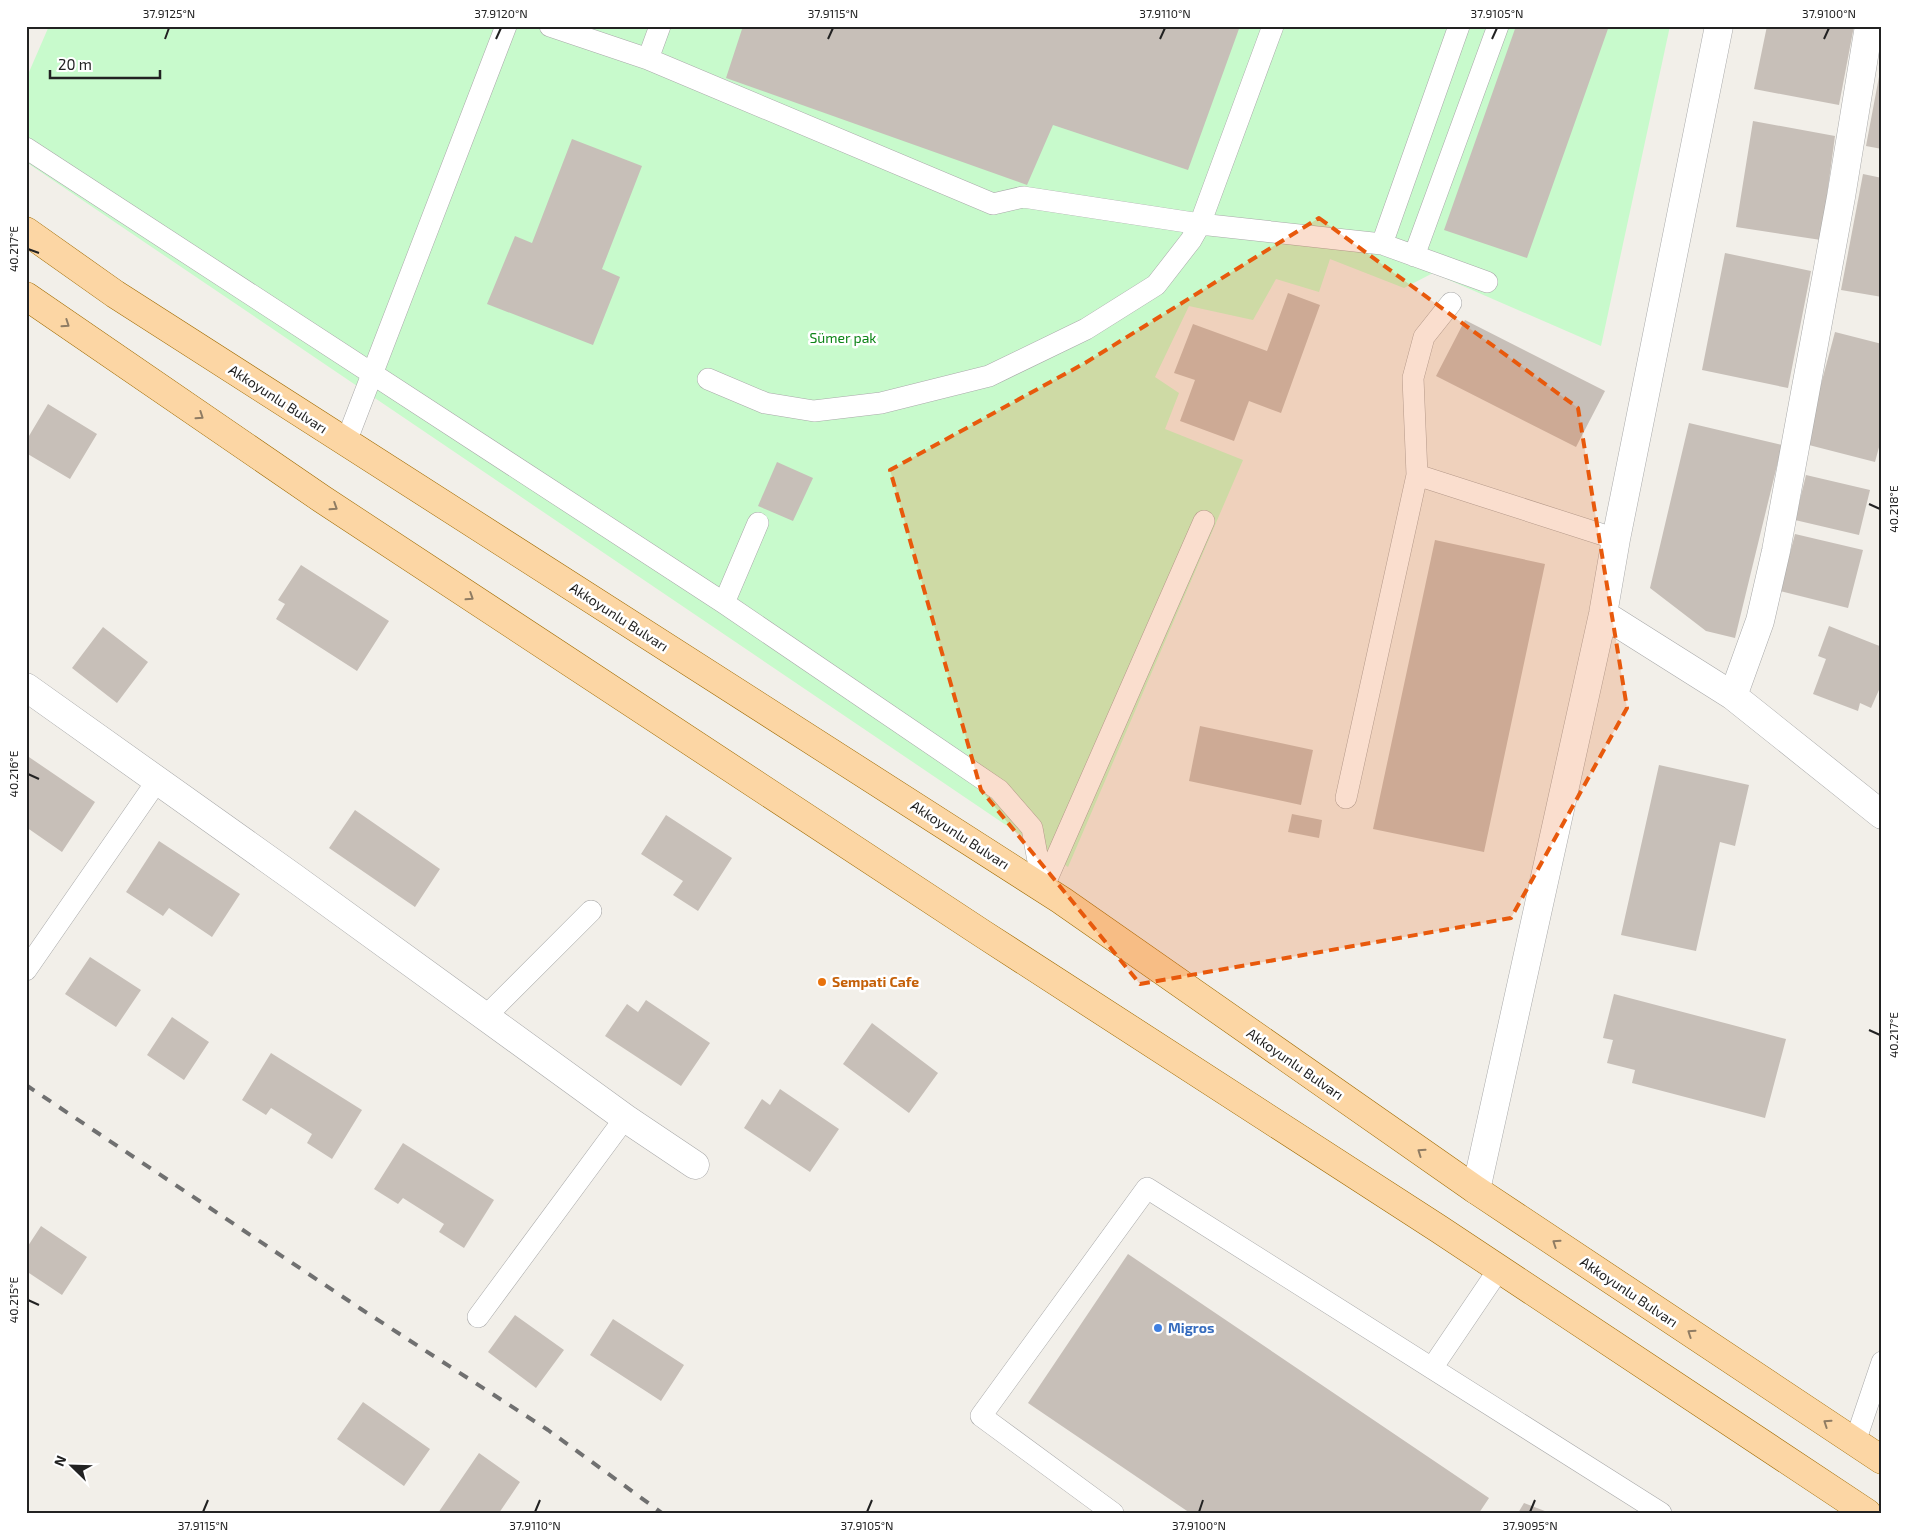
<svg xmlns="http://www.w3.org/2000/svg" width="1908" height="1539" font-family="'Exo 2',sans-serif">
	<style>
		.park { fill: #c8facc }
		.building { fill: #c7bfb8 }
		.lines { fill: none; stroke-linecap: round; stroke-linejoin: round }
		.lane-casing { stroke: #a9a9a9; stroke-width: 22 }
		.street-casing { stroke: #a9a9a9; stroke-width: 29 }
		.primary-casing { stroke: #a06b00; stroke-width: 29 }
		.lane { stroke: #fff; stroke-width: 21 }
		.street { stroke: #fff; stroke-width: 28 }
		.primary { stroke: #fcd6a4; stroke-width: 28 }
		.rail { stroke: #707070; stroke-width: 4; stroke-dasharray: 10 10; stroke-linecap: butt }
		.oneway { stroke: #8f7c63 }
		.marked { fill: #e8590c; fill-opacity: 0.2; stroke: #e8590c; stroke-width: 4; stroke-dasharray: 10 6; stroke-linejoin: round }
		.ticks { fill: none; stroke: #222; stroke-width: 2 }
		.food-dot { fill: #e8710a; stroke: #fff; stroke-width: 2 }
		.shop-dot { fill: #3f7fe0; stroke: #fff; stroke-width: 2 }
		.labels { text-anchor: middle; stroke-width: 5; stroke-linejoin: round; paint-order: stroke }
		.park-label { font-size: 14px; fill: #0c8416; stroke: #fff }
		.street-label { font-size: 14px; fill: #222; stroke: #fff }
		.food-label { font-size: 14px; font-weight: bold; fill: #c56008; stroke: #fff; text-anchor: start }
		.shop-label { font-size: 14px; font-weight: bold; fill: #366cbe; stroke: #fff; text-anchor: start }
		.neatline { fill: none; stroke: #222; stroke-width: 2 }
		.ticks-label { font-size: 12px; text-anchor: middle; fill: #222 }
	</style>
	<rect width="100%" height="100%" fill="#f2efe9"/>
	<path class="park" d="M 49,26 L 1670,26 L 1601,346 L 1433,273 L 1404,288 L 1330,259 L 1319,292 L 1276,279 L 1253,320 L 1189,306 L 1155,377 L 1179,393 L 1165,429 L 1243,460 L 1068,867 L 26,162 L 26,79 Z"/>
	<path class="building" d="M 743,26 L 1240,26 L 1188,170 L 1053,125 L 1027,185 L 726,78 Z
		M 1516,26 L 1609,26 L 1527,258 L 1444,230 Z
		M 1767,26 L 1854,26 L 1839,105 L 1754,89 Z
		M 1881,66 L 1882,66 L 1882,149 L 1866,146 Z
		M 1753,121 L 1835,136 L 1821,240 L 1736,227 Z
		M 572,139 L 642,166 L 602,269 L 620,277 L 593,345 L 487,304 L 515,236 L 532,243 Z
		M 1863,174 L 1882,178 L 1882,297 L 1841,290 Z
		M 1725,253 L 1811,271 L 1788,388 L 1702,370 Z
		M 1288,293 L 1320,305 L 1281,413 L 1249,401 L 1234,441 L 1180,421 L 1195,380 L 1174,373 L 1193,324 L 1267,351 Z
		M 1465,320 L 1605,391 L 1576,447 L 1436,376 Z
		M 1835,332 L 1882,344 L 1882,436 L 1875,462 L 1805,444 Z
		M 48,404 L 97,434 L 70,479 L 26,453 L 26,441 Z
		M 1689,423 L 1782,445 L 1735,638 L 1706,631 L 1650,588 Z
		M 777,462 L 813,478 L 793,521 L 758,506 Z
		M 1806,475 L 1870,490 L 1859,535 L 1795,520 Z
		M 1795,534 L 1863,550 L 1848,608 L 1780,591 Z
		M 1435,540 L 1545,564 L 1484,852 L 1373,829 Z
		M 301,565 L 389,621 L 357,671 L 276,619 L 285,604 L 278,600 Z
		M 1829,626 L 1882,647 L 1882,683 L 1871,708 L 1860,703 L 1858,711 L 1813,694 L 1826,659 L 1818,656 Z
		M 103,627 L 148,662 L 117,703 L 72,668 Z
		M 1200,726 L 1313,750 L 1301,805 L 1189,781 Z
		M 26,755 L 95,802 L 62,852 L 26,827 Z
		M 1659,765 L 1749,785 L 1735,846 L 1720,842 L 1696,951 L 1621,935 Z
		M 355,810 L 440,869 L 415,907 L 329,848 Z
		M 1292,814 L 1322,820 L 1319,838 L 1288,832 Z
		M 666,815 L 732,858 L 698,911 L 673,895 L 683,881 L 641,854 Z
		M 159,841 L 240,894 L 212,937 L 169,908 L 163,916 L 126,892 Z
		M 90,957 L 141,990 L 116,1027 L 65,994 Z
		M 1614,994 L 1786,1039 L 1765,1118 L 1632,1083 L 1635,1070 L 1607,1063 L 1613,1040 L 1603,1038 Z
		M 646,1000 L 710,1043 L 681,1086 L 605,1036 L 627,1004 L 638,1012 Z
		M 172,1017 L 209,1042 L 184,1080 L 147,1055 Z
		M 872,1023 L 938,1073 L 909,1113 L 843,1064 Z
		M 271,1053 L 362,1110 L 332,1159 L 307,1143 L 312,1134 L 271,1108 L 266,1115 L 242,1100 Z
		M 780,1089 L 839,1129 L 810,1172 L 744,1128 L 762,1099 L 770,1105 Z
		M 403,1143 L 494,1200 L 464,1248 L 439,1232 L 444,1224 L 403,1198 L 398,1204 L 374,1189 Z
		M 41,1226 L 87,1257 L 62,1295 L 26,1271 L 26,1249 Z
		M 1128,1254 L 1489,1498 L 1479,1513 L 1190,1513 L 1028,1403 Z
		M 515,1315 L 564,1350 L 536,1388 L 488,1352 Z
		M 613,1319 L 684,1365 L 661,1401 L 590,1355 Z
		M 363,1402 L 430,1449 L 404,1486 L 337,1439 Z
		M 479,1453 L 520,1482 L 499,1513 L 438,1513 Z
		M 1524,1503 L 1550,1513 L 1518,1513 Z"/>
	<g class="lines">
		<defs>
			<path id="lane" d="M 550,26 L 648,59 L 993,204 L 1023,197 L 1200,224 L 1382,244 L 1487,282
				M 648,59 L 660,26
				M 26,148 L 724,603 L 999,790 L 1032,828 L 1043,888
				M 1382,244 L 1459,26
				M 1414,256 L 1498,26
				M 708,379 L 765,403 L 814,411 L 881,403 L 989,376 L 1086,329 L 1156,285 L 1191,240 L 1200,224 L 1273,26
				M 346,442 L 506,26
				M 1417,475 L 1616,539
				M 724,603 L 758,523
				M 1346,798 L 1417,475 L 1413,378 L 1424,337 L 1451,303
				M 1043,888 L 1204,521
				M 26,970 L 157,781
				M 485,1017 L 591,911
				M 478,1317 L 625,1118
				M 1432,1368 L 1499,1269
				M 1855,1442 L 1882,1362
				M 1113,1513 L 981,1416 L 1147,1188 L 1661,1513"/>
			<path id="street" d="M 1603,614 L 1733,696 L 1882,815
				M 26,687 L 293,877 L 625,1118 L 695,1165
				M 1733,696 L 1760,621 L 1776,551 L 1841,197 L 1869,26
				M 1476,1190 L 1603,614 L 1616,539 L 1719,26"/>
			<path id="primary" d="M 26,231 L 115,294 L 1061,900 L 1476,1190 L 1882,1460
				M 26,296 L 322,499 L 983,934 L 1439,1229 L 1867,1513"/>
		</defs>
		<use href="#lane" class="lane-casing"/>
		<use href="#street" class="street-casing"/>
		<use href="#primary" class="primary-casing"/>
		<use href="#lane" class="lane"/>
		<use href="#street" class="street"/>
		<use href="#primary" class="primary"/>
		<path class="rail" d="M 26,1085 L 361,1309 L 548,1430 L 662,1513"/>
	</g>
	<defs><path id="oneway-chevron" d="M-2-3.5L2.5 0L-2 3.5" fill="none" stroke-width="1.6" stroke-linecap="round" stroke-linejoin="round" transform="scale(1.25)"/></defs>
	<g class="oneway">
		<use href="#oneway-chevron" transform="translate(66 324) rotate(34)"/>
		<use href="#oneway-chevron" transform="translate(200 416) rotate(34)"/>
		<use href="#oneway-chevron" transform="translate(334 507) rotate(33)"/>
		<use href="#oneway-chevron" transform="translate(470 597) rotate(33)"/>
		<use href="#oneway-chevron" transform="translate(1421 1152) rotate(-145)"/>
		<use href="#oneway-chevron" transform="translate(1556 1243) rotate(-146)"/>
		<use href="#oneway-chevron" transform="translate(1691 1333) rotate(-146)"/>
		<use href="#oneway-chevron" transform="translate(1827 1423) rotate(-146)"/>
	</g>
	<path class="marked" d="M 1319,218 L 1578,408 L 1627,708 L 1511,918 L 1140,984 L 981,790 L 890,470 L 1085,363 Z"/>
	<path class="ticks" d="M 165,39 L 169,28M 496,39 L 501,28M 828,39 L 833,28M 1160,39 L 1165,28M 1492,39 L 1497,28M 1824,39 L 1829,28M 28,249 L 39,253M 1869,504 L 1880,509M 28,774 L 39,779M 1869,1030 L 1880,1035M 28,1300 L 39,1305M 203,1512 L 208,1500M 535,1512 L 540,1500M 867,1512 L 872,1500M 1199,1512 L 1203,1500M 1530,1512 L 1535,1500"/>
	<circle class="food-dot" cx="822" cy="982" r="5"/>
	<circle class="shop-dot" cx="1158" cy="1328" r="5"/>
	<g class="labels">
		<g class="park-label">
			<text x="843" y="343">Sümer pak</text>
		</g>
		<g class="street-label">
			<text transform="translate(278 399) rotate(33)" y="5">Akkoyunlu Bulvarı</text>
			<text transform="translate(619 617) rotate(33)" y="5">Akkoyunlu Bulvarı</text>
			<text transform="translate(960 835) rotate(33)" y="5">Akkoyunlu Bulvarı</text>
			<text transform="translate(1295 1064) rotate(35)" y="5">Akkoyunlu Bulvarı</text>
			<text transform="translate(1629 1292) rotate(34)" y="5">Akkoyunlu Bulvarı</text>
		</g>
		<g class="food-label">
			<text x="832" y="987">Sempati Cafe</text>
		</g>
		<g class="shop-label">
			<text x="1168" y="1333">Migros</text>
		</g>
	</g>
	<rect width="1908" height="1539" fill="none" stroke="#ffffff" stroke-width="55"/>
	<g transform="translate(72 1466) rotate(293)" stroke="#ffffff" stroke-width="4" paint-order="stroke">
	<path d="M0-4L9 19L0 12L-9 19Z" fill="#222222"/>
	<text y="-8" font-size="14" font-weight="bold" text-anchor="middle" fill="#222222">N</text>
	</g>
	<path d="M50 70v8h110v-8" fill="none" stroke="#222222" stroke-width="2.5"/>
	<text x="58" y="70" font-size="15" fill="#222222" stroke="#ffffff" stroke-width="4" paint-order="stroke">20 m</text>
	<rect x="28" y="28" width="1852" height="1484" class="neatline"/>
	<g class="ticks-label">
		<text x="169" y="18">37.9125°N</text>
		<text x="501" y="18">37.9120°N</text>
		<text x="833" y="18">37.9115°N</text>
		<text x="1165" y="18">37.9110°N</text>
		<text x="1497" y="18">37.9105°N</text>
		<text x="1829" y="18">37.9100°N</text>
		<text transform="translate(14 249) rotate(-90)" y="4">40.217°E</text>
		<text transform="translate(1894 509) rotate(-90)" y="4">40.218°E</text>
		<text transform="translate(14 774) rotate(-90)" y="4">40.216°E</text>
		<text transform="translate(1894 1035) rotate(-90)" y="4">40.217°E</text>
		<text transform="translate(14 1300) rotate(-90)" y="4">40.215°E</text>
		<text x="203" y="1530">37.9115°N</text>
		<text x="535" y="1530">37.9110°N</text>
		<text x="867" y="1530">37.9105°N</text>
		<text x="1199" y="1530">37.9100°N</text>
		<text x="1530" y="1530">37.9095°N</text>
	</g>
</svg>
